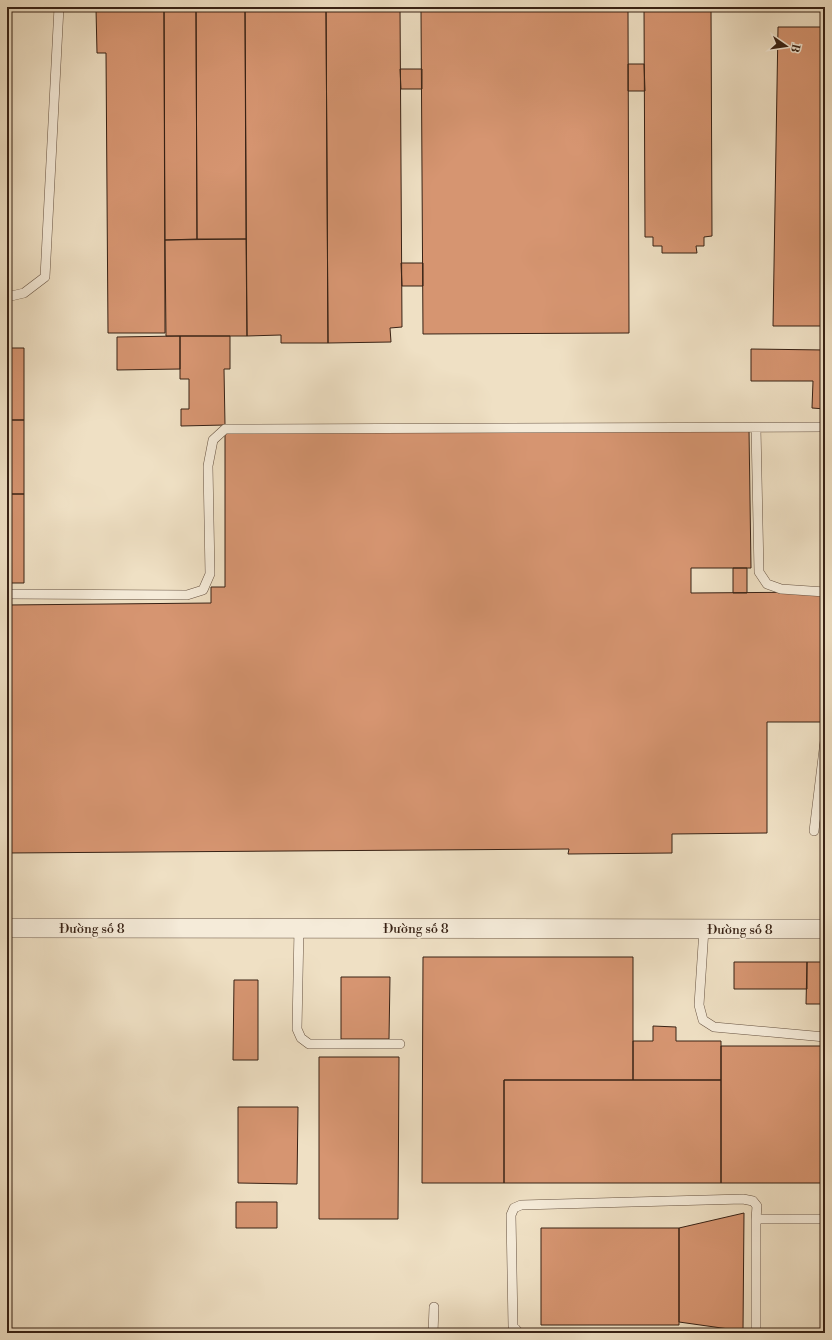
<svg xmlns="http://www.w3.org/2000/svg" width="832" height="1340" font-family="'Libre Bodoni',serif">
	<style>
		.building { fill: #d69571; stroke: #382215 }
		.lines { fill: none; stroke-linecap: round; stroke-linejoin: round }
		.lane-casing { stroke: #665241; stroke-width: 10 }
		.street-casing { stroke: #665241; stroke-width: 20 }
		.lane { stroke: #f5ebd9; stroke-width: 9 }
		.street { stroke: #f5ebd9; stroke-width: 19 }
		.labels { text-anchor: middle; stroke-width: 3.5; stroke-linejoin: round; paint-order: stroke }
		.street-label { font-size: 13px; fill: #382215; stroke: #f5ebd9 }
	</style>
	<rect width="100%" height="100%" fill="#efe0c4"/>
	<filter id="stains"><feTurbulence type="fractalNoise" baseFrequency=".005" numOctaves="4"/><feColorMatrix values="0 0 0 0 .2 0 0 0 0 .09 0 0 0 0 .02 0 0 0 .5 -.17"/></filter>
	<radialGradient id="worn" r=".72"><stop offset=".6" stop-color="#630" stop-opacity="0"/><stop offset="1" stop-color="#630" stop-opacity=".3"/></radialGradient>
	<path class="building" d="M 326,7 L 328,343 L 281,343 L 281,335 L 247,336 L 245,8 Z
		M 326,7 L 400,7 L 402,327 L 390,328 L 391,342 L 328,343 Z
		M 644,7 L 711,7 L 712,236 L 704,237 L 704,246 L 696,246 L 697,253 L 662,253 L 662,246 L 653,246 L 653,237 L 645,237 Z
		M 164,8 L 165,333 L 108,333 L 106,53 L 97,53 L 96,9 Z
		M 164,8 L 196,8 L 197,239 L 165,240 Z
		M 196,8 L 245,8 L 246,239 L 197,239 Z
		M 628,10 L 629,333 L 423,334 L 421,11 Z
		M 778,27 L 825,27 L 825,326 L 773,326 Z
		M 628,64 L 644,64 L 645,91 L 628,91 Z
		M 400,69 L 422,69 L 422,89 L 401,89 Z
		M 246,239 L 247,336 L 166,336 L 165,240 Z
		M 401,263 L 423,263 L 423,286 L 402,286 Z
		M 180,336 L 180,369 L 117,370 L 117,337 Z
		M 180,336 L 230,336 L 230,369 L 224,369 L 225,425 L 181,426 L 181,409 L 189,409 L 189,379 L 180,379 Z
		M 7,348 L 24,348 L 24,420 L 7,420 Z
		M 751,349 L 825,350 L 825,409 L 812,408 L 813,381 L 751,381 Z
		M 7,420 L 24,420 L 24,494 L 7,494 Z
		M 749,429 L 751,568 L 691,568 L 691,593 L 825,592 L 825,722 L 767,722 L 767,833 L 672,834 L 672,853 L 568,854 L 569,849 L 7,853 L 7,605 L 211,603 L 211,587 L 225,587 L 225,432 Z
		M 7,494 L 24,494 L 24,583 L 7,583 Z
		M 733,568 L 747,568 L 747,593 L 733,593 Z
		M 423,957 L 633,957 L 633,1080 L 504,1080 L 504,1183 L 422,1183 Z
		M 734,962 L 807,962 L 807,989 L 734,989 Z
		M 807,962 L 825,962 L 825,1004 L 806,1004 Z
		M 341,977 L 390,977 L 389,1039 L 341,1039 Z
		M 234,980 L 258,980 L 258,1060 L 233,1060 Z
		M 653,1026 L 676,1027 L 676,1041 L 721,1041 L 721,1080 L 633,1080 L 633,1041 L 653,1041 Z
		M 721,1046 L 825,1046 L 825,1183 L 721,1183 Z
		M 319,1057 L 399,1057 L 398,1219 L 319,1219 Z
		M 504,1080 L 721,1080 L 721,1183 L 504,1183 Z
		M 238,1107 L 298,1107 L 297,1184 L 238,1183 Z
		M 236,1202 L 277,1202 L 277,1228 L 236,1228 Z
		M 744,1213 L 743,1331 L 679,1322 L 679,1228 Z
		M 541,1228 L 679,1228 L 679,1325 L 541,1325 Z"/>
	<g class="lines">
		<defs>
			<path id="lane" d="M 7,297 L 24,293 L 45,277 L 59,7
				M 756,428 L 759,572 L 767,584 L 781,589 L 825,592
				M 7,594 L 187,595 L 203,590 L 210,574 L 208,466 L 213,440 L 225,429 L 825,427
				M 814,831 L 825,741
				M 299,928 L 297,1029 L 301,1038 L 309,1044 L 400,1044
				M 704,929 L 699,1005 L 703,1020 L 714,1027 L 825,1037
				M 433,1333 L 434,1307
				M 519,1333 L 513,1326 L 511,1215 L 514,1208 L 521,1205 L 743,1199 L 753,1201 L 757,1206 L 756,1219
				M 674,1333 L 694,1333
				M 756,1333 L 756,1219 L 825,1219"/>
			<path id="street" d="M 7,928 L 825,929"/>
		</defs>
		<use href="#lane" class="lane-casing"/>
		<use href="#street" class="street-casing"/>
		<use href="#lane" class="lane"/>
		<use href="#street" class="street"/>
	</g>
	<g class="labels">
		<g class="street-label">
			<text x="92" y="933">Đường số 8</text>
			<text x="416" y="933">Đường số 8</text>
			<text x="740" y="934">Đường số 8</text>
		</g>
	</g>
	<rect width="832" height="1340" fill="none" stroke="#efe0c4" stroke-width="24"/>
	<rect x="8" y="8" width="816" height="1324" fill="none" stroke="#382215" stroke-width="2"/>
	<rect x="12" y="12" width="808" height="1316" fill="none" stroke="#382215"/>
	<g transform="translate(786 46) rotate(103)" stroke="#f5ebd9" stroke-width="3" paint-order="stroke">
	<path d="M0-3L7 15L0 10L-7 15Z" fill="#382215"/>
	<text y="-6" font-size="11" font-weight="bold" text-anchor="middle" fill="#382215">B</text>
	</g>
	<rect width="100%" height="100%" filter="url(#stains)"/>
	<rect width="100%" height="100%" fill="url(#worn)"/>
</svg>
